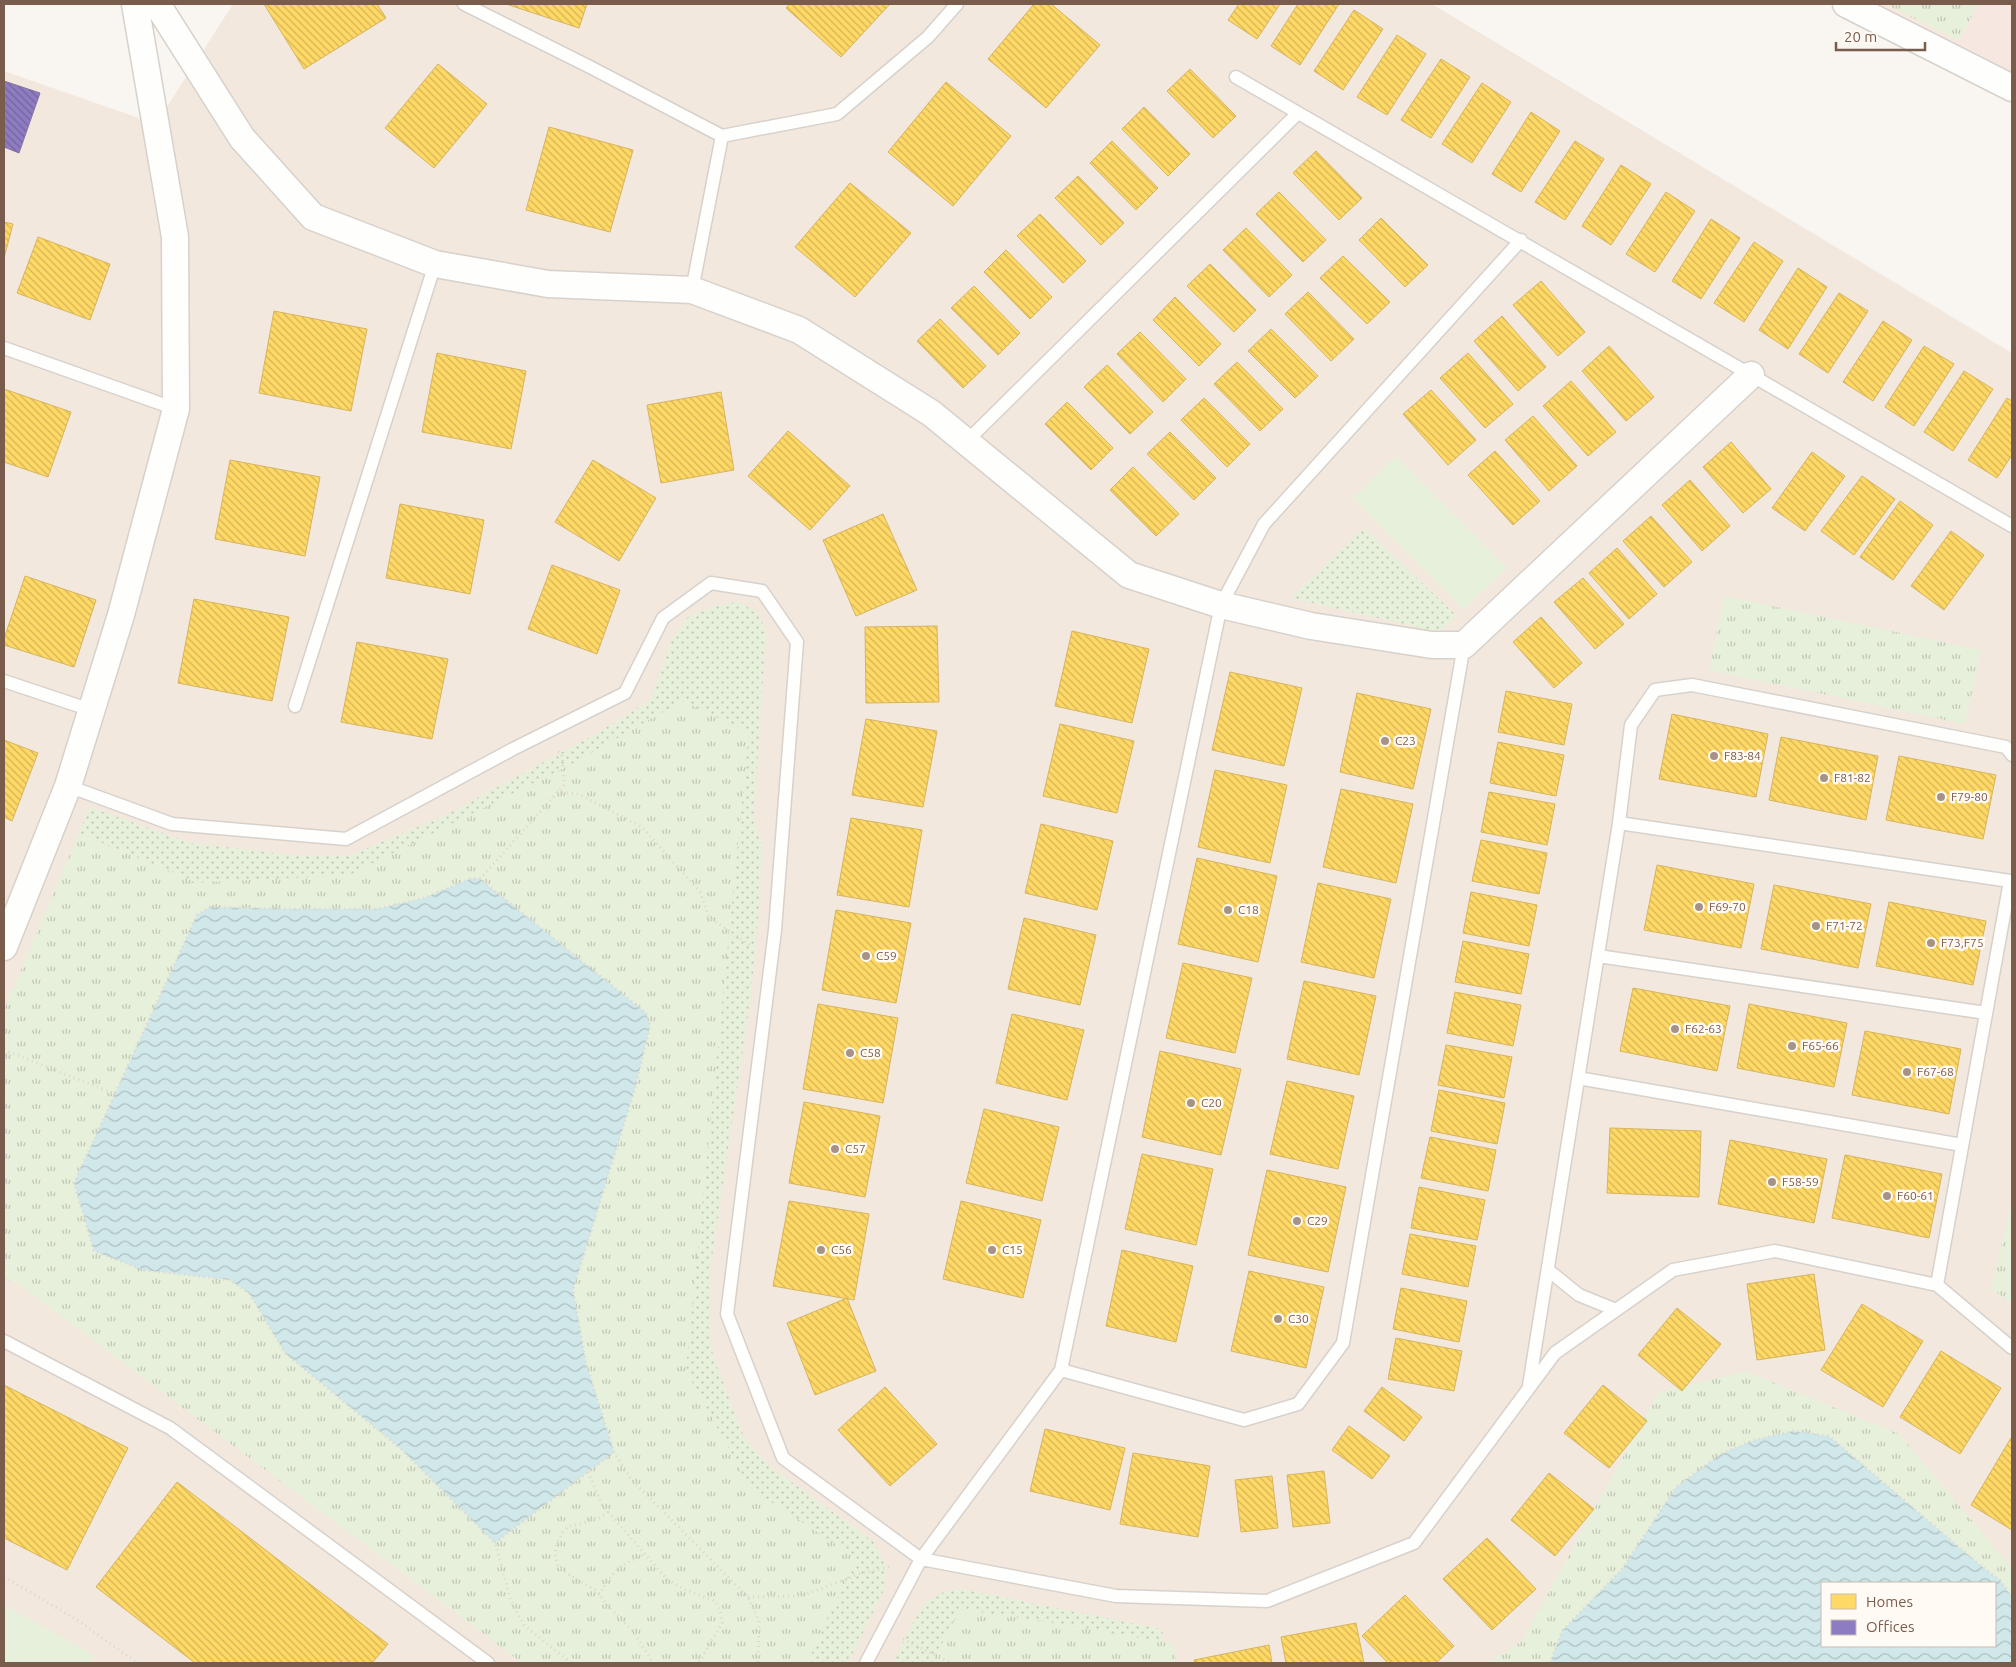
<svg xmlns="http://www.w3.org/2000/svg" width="2016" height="1667" font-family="Ubuntu,sans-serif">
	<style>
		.residential { fill: #f2e8de; fill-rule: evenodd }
		.commercial { fill: #f6e8e1 }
		.grass { fill: url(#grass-dots) }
		.park { fill: url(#park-tufts); fill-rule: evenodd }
		.pitch { fill: #e7f0db }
		.water { fill: url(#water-waves); fill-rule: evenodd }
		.homes { fill: url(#homes-back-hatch); stroke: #d7b45e }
		.offices { fill: url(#offices-back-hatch); stroke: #8872a0 }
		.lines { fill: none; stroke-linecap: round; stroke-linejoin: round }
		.lane-casing { stroke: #d7d1cb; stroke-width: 15 }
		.street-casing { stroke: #d7d1cb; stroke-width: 29 }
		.path { stroke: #dcd5d0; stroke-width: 3; stroke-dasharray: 1 4; stroke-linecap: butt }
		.lane { stroke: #fefefd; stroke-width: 12 }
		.street { stroke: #fefefd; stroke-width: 26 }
		.poi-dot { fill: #a69286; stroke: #fffaf3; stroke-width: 2 }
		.labels { text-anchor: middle; stroke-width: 5; stroke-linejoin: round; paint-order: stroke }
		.poi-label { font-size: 12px; fill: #7a5c4d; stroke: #fffaf3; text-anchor: start }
	</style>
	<defs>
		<pattern id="grass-dots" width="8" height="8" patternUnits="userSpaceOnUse" patternTransform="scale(1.25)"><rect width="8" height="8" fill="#e7f0db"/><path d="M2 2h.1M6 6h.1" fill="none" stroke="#c0c6b4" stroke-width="1.8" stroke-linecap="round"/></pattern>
		<pattern id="park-tufts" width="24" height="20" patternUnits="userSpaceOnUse" patternTransform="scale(1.25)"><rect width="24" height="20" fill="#e7f0db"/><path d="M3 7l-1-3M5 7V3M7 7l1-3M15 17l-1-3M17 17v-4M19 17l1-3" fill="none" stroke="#c0c6b4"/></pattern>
		<pattern id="water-waves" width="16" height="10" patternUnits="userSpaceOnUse" patternTransform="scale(1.25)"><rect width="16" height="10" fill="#d0e8ea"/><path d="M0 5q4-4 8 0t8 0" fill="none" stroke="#aebfc0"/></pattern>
		<pattern id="homes-back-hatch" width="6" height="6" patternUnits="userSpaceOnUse" patternTransform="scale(1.25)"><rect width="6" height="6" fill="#ffd966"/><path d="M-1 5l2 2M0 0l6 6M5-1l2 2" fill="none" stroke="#d3b356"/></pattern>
		<pattern id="offices-back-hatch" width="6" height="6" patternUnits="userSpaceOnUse" patternTransform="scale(1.25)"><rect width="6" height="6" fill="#8e7cc3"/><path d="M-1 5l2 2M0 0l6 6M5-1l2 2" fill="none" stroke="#746498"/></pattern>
	</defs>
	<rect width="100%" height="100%" fill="#f9f5f0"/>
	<path class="residential" d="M 233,4 L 1432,4 L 2012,353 L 2012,1663 L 4,1663 L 4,71 L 156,124 ZM 1822,1583 L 1995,1583 L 1995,1646 L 1822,1646 Z"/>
	<path class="commercial" d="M 1845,4 L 2012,4 L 2012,89 Z"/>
	<path class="grass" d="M 1364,528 L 1457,616 L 1439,632 L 1291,598 Z
		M 738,602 L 758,613 L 766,631 L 754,811 L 755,826 L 762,843 L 759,907 L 751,995 L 709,1277 L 709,1327 L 713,1356 L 744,1437 L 767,1464 L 875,1543 L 886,1568 L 884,1590 L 848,1663 L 771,1663 L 477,866 L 182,900 L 190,880 L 79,833 L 89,807 L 191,843 L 300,856 L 348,856 L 444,816 L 597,733 L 651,700 L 672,639 L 687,618 L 717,605 Z
		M 961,1589 L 1162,1629 L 1167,1663 L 893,1663 L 922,1605 L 941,1593 Z"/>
	<path class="park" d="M 1885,4 L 1978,4 L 1959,41 Z
		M 1724,596 L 1981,650 L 1965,724 L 1709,670 Z
		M 682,701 L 749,732 L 686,1370 L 750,1488 L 857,1558 L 807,1663 L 522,1663 L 18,1284 L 4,1278 L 4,1010 L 79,833 L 191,880 L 190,883 L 349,875 L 572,764 Z
		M 2012,1202 L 2012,1303 L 1991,1289 Z
		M 1745,1371 L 1899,1434 L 2012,1568 L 2012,1663 L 1488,1663 L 1521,1642 L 1658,1393 ZM 1822,1583 L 1995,1583 L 1995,1646 L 1822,1646 Z
		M 960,1609 L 1063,1624 L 1174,1644 L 1176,1663 L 932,1663 Z"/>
	<path class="pitch" d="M 1396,456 L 1507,568 L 1463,609 L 1353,498 Z
		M 4,1605 L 94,1655 L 89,1663 L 4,1663 Z"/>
	<path class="water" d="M 472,878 L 480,879 L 646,1013 L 650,1026 L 636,1085 L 573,1290 L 586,1363 L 614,1452 L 495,1543 L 402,1450 L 285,1353 L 249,1293 L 230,1280 L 143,1270 L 94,1251 L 74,1183 L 197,915 L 210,907 L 291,909 L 377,909 L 424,898 Z
		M 1793,1431 L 1829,1436 L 1980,1565 L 2000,1580 L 2012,1597 L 2012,1663 L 1550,1663 L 1562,1631 L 1623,1568 L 1676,1487 L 1721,1454 L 1754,1440 ZM 1822,1583 L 1995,1583 L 1995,1646 L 1822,1646 Z"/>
	<path class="homes" d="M 264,4 L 377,4 L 386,18 L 304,69 Z
		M 506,4 L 587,4 L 579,28 Z
		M 790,4 L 890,4 L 841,57 L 786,8 Z
		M 1034,4 L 1051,4 L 1100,45 L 1046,108 L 988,59 Z
		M 1239,4 L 1280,4 L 1257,39 L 1228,20 Z
		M 1298,4 L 1339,4 L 1300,65 L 1271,46 Z
		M 1354,10 L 1383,29 L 1343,90 L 1314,71 Z
		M 1397,35 L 1426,54 L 1387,115 L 1357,97 Z
		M 1441,59 L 1470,77 L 1431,138 L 1401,120 Z
		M 438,64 L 487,104 L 434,168 L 385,128 Z
		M 1190,69 L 1236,116 L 1213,138 L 1167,91 Z
		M 946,82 L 1011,136 L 953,206 L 888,152 Z
		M 1482,83 L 1511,102 L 1472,163 L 1442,144 Z
		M 1144,107 L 1190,154 L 1168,176 L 1122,129 Z
		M 1531,112 L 1560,131 L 1521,192 L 1492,174 Z
		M 549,127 L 633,150 L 610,232 L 526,210 Z
		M 1112,141 L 1158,188 L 1136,210 L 1090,163 Z
		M 1575,141 L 1604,159 L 1565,220 L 1535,202 Z
		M 1316,151 L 1362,198 L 1339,220 L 1293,173 Z
		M 1621,165 L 1651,184 L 1611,245 L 1582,226 Z
		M 1078,176 L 1124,223 L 1101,245 L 1055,198 Z
		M 850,183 L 911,233 L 855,297 L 795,247 Z
		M 1279,192 L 1326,240 L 1303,262 L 1256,214 Z
		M 1666,192 L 1695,211 L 1655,272 L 1626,254 Z
		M 1040,214 L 1086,261 L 1063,283 L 1017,236 Z
		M 1381,218 L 1428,265 L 1405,287 L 1359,240 Z
		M 1711,219 L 1740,238 L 1701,299 L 1672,281 Z
		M 4,222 L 13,224 L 4,258 Z
		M 1246,228 L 1292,275 L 1269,297 L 1223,250 Z
		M 38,237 L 110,264 L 90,320 L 17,293 Z
		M 1754,242 L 1783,261 L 1744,322 L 1714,303 Z
		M 1006,250 L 1052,297 L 1030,319 L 984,272 Z
		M 1343,256 L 1390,302 L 1367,324 L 1320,278 Z
		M 1210,264 L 1256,310 L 1234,332 L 1187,286 Z
		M 1798,268 L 1827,287 L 1788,349 L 1759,330 Z
		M 1541,281 L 1585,332 L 1558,356 L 1513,305 Z
		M 974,286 L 1020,333 L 998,355 L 951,308 Z
		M 1308,292 L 1354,339 L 1331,361 L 1285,314 Z
		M 1839,293 L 1868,311 L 1828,373 L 1799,354 Z
		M 1175,297 L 1221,344 L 1199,366 L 1153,320 Z
		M 274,311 L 367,329 L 351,411 L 259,393 Z
		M 1502,316 L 1546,367 L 1518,391 L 1474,341 Z
		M 940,319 L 986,366 L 963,388 L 917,341 Z
		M 1883,321 L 1912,340 L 1873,401 L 1843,382 Z
		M 1271,329 L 1318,376 L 1295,398 L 1248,351 Z
		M 1140,332 L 1186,379 L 1163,402 L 1117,354 Z
		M 1609,346 L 1654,397 L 1626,421 L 1582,371 Z
		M 1924,346 L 1954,364 L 1914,426 L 1885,407 Z
		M 437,353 L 526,371 L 511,449 L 422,432 Z
		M 1468,353 L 1513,404 L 1485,428 L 1440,378 Z
		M 1237,362 L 1283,409 L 1260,431 L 1214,384 Z
		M 1107,365 L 1153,412 L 1130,434 L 1084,387 Z
		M 1964,371 L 1993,389 L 1953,451 L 1924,432 Z
		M 1571,381 L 1616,432 L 1588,456 L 1543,406 Z
		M 4,389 L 71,412 L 48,477 L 4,462 Z
		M 1431,390 L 1476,440 L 1448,465 L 1403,414 Z
		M 721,392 L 734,470 L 661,483 L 647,405 Z
		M 1204,398 L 1250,444 L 1227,467 L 1181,420 Z
		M 2007,398 L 2012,401 L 2012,455 L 1997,478 L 1968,460 Z
		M 1067,402 L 1113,448 L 1091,470 L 1045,424 Z
		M 1533,416 L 1577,466 L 1549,491 L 1505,440 Z
		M 788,431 L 850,486 L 810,530 L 748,476 Z
		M 1170,432 L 1216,478 L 1194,500 L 1147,454 Z
		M 1731,442 L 1771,489 L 1743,513 L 1703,467 Z
		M 1495,451 L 1540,501 L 1513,525 L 1468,475 Z
		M 1812,452 L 1845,476 L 1805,531 L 1772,508 Z
		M 230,460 L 320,477 L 305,556 L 215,539 Z
		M 593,460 L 656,498 L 619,561 L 555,522 Z
		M 1133,467 L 1179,514 L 1156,536 L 1110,490 Z
		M 1862,476 L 1895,499 L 1854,555 L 1821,531 Z
		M 1690,480 L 1730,526 L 1702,551 L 1662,505 Z
		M 1900,501 L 1933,525 L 1893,580 L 1860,557 Z
		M 400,504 L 484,520 L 470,594 L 386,578 Z
		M 883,514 L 917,590 L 856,616 L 823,540 Z
		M 1651,516 L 1692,562 L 1664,587 L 1623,541 Z
		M 1951,531 L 1984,555 L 1944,610 L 1911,586 Z
		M 1617,548 L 1657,594 L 1629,619 L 1589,573 Z
		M 552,565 L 620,590 L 597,654 L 528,629 Z
		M 25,576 L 96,600 L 74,667 L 4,645 L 4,639 Z
		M 1583,578 L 1624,624 L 1595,649 L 1554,602 Z
		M 194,599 L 289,617 L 272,701 L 178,683 Z
		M 1541,617 L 1582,663 L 1554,688 L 1513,642 Z
		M 937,626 L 939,702 L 866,703 L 865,627 Z
		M 1072,631 L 1149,649 L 1132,723 L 1055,706 Z
		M 357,642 L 448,659 L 432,739 L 341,722 Z
		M 1230,672 L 1302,688 L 1284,766 L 1212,750 Z
		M 1506,691 L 1572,704 L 1564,745 L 1498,732 Z
		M 1357,693 L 1431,709 L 1413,789 L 1340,772 Z
		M 1672,714 L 1768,734 L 1756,797 L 1659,779 Z
		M 866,719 L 937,731 L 923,807 L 852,795 Z
		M 1060,724 L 1134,741 L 1117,813 L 1043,796 Z
		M 1781,737 L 1878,756 L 1866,820 L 1769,800 Z
		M 4,740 L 38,753 L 12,821 L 4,817 Z
		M 1498,742 L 1564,755 L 1556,796 L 1490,783 Z
		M 1899,756 L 1996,775 L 1983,839 L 1886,820 Z
		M 1215,770 L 1287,785 L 1270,863 L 1198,847 Z
		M 1341,789 L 1413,804 L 1396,883 L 1323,867 Z
		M 1489,792 L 1555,804 L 1547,845 L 1481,832 Z
		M 851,818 L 922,830 L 909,907 L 837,895 Z
		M 1041,824 L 1113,841 L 1097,910 L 1025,893 Z
		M 1481,840 L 1547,853 L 1539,894 L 1472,881 Z
		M 1197,858 L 1277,876 L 1258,962 L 1178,944 Z
		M 1657,865 L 1754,884 L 1741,948 L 1644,930 Z
		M 1318,883 L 1391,899 L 1374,978 L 1301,962 Z
		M 1774,885 L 1871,904 L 1858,968 L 1761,949 Z
		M 1471,892 L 1537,905 L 1529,946 L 1463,933 Z
		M 1889,902 L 1986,921 L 1973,985 L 1876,966 Z
		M 836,910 L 911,923 L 896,1003 L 822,990 Z
		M 1024,918 L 1096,935 L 1080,1005 L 1008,989 Z
		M 1463,941 L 1529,954 L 1521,994 L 1455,982 Z
		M 1183,963 L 1252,978 L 1235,1053 L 1166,1038 Z
		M 1304,981 L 1376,996 L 1359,1075 L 1287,1059 Z
		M 1633,988 L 1730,1006 L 1717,1071 L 1620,1051 Z
		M 1455,992 L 1521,1005 L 1513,1046 L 1447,1033 Z
		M 818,1004 L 898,1018 L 883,1103 L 803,1089 Z
		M 1749,1004 L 1847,1023 L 1834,1087 L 1737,1068 Z
		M 1012,1014 L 1084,1030 L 1067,1100 L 996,1083 Z
		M 1865,1031 L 1961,1049 L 1949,1114 L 1852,1095 Z
		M 1446,1045 L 1512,1057 L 1504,1098 L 1438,1085 Z
		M 1160,1051 L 1241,1069 L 1221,1155 L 1142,1137 Z
		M 1287,1081 L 1354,1096 L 1338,1169 L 1270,1154 Z
		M 1439,1090 L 1505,1103 L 1497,1144 L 1431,1131 Z
		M 804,1102 L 880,1116 L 865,1197 L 789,1183 Z
		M 984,1109 L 1059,1127 L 1042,1201 L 966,1183 Z
		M 1610,1128 L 1701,1131 L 1699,1197 L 1607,1193 Z
		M 1430,1137 L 1496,1150 L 1488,1191 L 1421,1178 Z
		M 1730,1140 L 1827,1159 L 1814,1223 L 1718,1204 Z
		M 1142,1154 L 1213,1169 L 1196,1245 L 1125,1229 Z
		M 1845,1155 L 1942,1174 L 1929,1238 L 1832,1218 Z
		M 1267,1170 L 1346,1187 L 1328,1272 L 1248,1255 Z
		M 1419,1187 L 1485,1200 L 1477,1240 L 1411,1228 Z
		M 789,1201 L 869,1214 L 854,1300 L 773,1286 Z
		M 961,1201 L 1041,1220 L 1023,1298 L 943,1279 Z
		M 1410,1234 L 1476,1246 L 1468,1287 L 1402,1274 Z
		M 1122,1250 L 1193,1266 L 1176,1342 L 1106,1326 Z
		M 1249,1271 L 1324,1287 L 1306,1368 L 1231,1351 Z
		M 1814,1274 L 1825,1350 L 1757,1360 L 1747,1284 Z
		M 1401,1288 L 1467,1301 L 1459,1342 L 1393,1329 Z
		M 847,1298 L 876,1371 L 815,1395 L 787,1323 Z
		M 1862,1304 L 1923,1341 L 1883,1407 L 1821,1370 Z
		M 1677,1308 L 1721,1344 L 1682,1391 L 1638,1355 Z
		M 1396,1338 L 1462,1351 L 1454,1391 L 1388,1379 Z
		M 1941,1351 L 2001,1388 L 1960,1454 L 1900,1417 Z
		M 4,1385 L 128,1448 L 67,1570 L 4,1538 Z
		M 1603,1385 L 1647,1421 L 1609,1468 L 1564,1433 Z
		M 885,1387 L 937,1444 L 890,1486 L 838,1430 Z
		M 1382,1387 L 1422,1417 L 1404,1441 L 1364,1411 Z
		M 1349,1426 L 1390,1456 L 1372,1479 L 1332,1450 Z
		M 1045,1429 L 1125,1448 L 1110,1510 L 1030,1491 Z
		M 2011,1438 L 2012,1439 L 2012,1530 L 1971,1505 Z
		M 1133,1453 L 1210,1466 L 1198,1537 L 1120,1524 Z
		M 1324,1471 L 1330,1523 L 1293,1527 L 1287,1475 Z
		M 1549,1473 L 1594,1509 L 1555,1556 L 1511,1520 Z
		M 1272,1476 L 1278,1528 L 1241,1532 L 1235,1480 Z
		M 177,1482 L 388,1644 L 372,1663 L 195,1663 L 96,1587 Z
		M 1487,1538 L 1536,1589 L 1492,1630 L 1443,1579 Z
		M 1405,1595 L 1454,1646 L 1436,1663 L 1388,1663 L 1362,1636 Z
		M 1356,1623 L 1364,1663 L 1286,1663 L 1281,1637 Z
		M 1269,1645 L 1272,1663 L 1195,1663 L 1194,1660 Z"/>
	<path class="offices" d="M 4,81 L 40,93 L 19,153 L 4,147 Z"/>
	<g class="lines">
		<defs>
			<path id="lane" d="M 464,4 L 590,67 L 722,136 L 837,114 L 928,37 L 957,4
				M 1236,77 L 2012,526
				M 692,290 L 722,136
				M 4,348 L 176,409
				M 966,442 L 1298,113
				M 4,681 L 91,710
				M 295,706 L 435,264
				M 68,786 L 172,824 L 346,839 L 513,749 L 625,693 L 663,618 L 711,583 L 762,591 L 797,642 L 775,930 L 727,1314 L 783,1458 L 921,1559 L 1116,1596 L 1267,1601 L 1414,1543 L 1555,1353 L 1673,1270 L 1775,1251 L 1937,1285 L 2012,1348
				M 1619,823 L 1631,725 L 1655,690 L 1692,685 L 2006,747 L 2012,755
				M 1598,956 L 1986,1013
				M 1578,1078 L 1962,1145
				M 1548,1270 L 1579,1295 L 1616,1310
				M 4,1341 L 170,1428 L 488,1663
				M 1061,1370 L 1244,1420 L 1298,1404 L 1343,1343 L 1464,645
				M 1529,1386 L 1619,823 L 2010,881 L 1937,1285
				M 866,1663 L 921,1559 L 1061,1370 L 1221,605 L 1264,524 L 1521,240"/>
			<path id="street" d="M 157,4 L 242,138 L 313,217 L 435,264 L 548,284 L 692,290 L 799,330 L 931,413 L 1129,575 L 1221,605 L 1311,626 L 1432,645 L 1464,645 L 1751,375
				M 1846,4 L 2012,88
				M 4,947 L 68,786 L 121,615 L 176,409 L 175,237 L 135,4"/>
		</defs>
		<use href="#lane" class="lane-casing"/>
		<use href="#street" class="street-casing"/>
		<path class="path" d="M 557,792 L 578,794 L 642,827 L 700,892 L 709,917 L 751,946
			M 480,879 L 564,785 L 562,755 L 558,751
			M 4,1050 L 115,1094
			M 588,1472 L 602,1505 L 667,1579 L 683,1589 L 715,1601 L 720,1610 L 722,1623 L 699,1663
			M 608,1512 L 600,1518 L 568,1527 L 563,1532 L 557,1543 L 555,1553 L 558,1566 L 571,1576 L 597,1591 L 608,1606 L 633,1631 L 653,1663
			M 495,1543 L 614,1452
			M 4,1577 L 76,1619 L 137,1663
			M 599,1595 C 614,1570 618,1566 645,1554
			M 748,1597 L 802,1596 L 859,1574 L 893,1566
			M 903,1639 L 951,1663
			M 571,1663 L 524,1625 L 511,1601 L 495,1543 L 402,1450 L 285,1353 L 249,1293 L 230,1280 L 143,1270 L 94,1251 L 74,1183 L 197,915 L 210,907 L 291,909 L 377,909 L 424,898 L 472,878 L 480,879 L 646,1013 L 650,1026 L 636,1085 L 573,1290 L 586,1363 L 614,1452 L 631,1479 L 748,1597 L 759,1621 L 758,1663
			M 1550,1663 L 1562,1631 L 1623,1568 L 1676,1487 L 1721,1454 L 1754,1440 L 1793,1431 L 1829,1436 L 1980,1565 L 2000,1580 L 2012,1597"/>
		<use href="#lane" class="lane"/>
		<use href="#street" class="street"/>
	</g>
	<g class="poi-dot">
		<circle cx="1385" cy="741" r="5"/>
		<circle cx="1714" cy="756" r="5"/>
		<circle cx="1824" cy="778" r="5"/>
		<circle cx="1941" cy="797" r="5"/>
		<circle cx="1699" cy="907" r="5"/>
		<circle cx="1228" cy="910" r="5"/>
		<circle cx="1816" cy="926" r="5"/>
		<circle cx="1931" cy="943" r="5"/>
		<circle cx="866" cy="956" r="5"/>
		<circle cx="1675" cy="1029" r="5"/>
		<circle cx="1792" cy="1046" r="5"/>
		<circle cx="850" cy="1053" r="5"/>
		<circle cx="1907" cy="1072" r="5"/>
		<circle cx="1191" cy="1103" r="5"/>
		<circle cx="835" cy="1149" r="5"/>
		<circle cx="1772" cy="1182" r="5"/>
		<circle cx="1887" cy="1196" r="5"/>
		<circle cx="1297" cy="1221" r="5"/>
		<circle cx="821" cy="1250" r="5"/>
		<circle cx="992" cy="1250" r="5"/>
		<circle cx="1278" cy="1319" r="5"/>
	</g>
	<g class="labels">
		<g class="poi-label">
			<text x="1395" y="745">C23</text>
			<text x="1724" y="760">F83-84</text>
			<text x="1834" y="782">F81-82</text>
			<text x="1951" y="801">F79-80</text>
			<text x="1709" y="911">F69-70</text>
			<text x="1238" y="914">C18</text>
			<text x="1826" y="930">F71-72</text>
			<text x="1941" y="947">F73,F75</text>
			<text x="876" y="960">C59</text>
			<text x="1685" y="1033">F62-63</text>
			<text x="1802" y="1050">F65-66</text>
			<text x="860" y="1057">C58</text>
			<text x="1917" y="1076">F67-68</text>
			<text x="1201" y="1107">C20</text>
			<text x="845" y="1153">C57</text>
			<text x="1782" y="1186">F58-59</text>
			<text x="1897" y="1200">F60-61</text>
			<text x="1307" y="1225">C29</text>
			<text x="831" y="1254">C56</text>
			<text x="1002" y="1254">C15</text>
			<text x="1288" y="1323">C30</text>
		</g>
	</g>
	<rect width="2016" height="1667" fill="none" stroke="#7a5c4d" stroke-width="10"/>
	<rect x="1821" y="1582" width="175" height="65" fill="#fffaf3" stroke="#cabbb1"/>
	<rect x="1831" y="1594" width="25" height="15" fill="#ffd966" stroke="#cabbb1"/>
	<text x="1866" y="1607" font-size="15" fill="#7a5c4d">Homes</text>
	<rect x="1831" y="1620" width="25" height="15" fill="#8e7cc3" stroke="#cabbb1"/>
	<text x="1866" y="1632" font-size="15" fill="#7a5c4d">Offices</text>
	<path d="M1836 42v8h89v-8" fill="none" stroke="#7a5c4d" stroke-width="2.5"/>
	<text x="1844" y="42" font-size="15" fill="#7a5c4d" stroke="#fffaf3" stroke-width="4" paint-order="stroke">20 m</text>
</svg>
